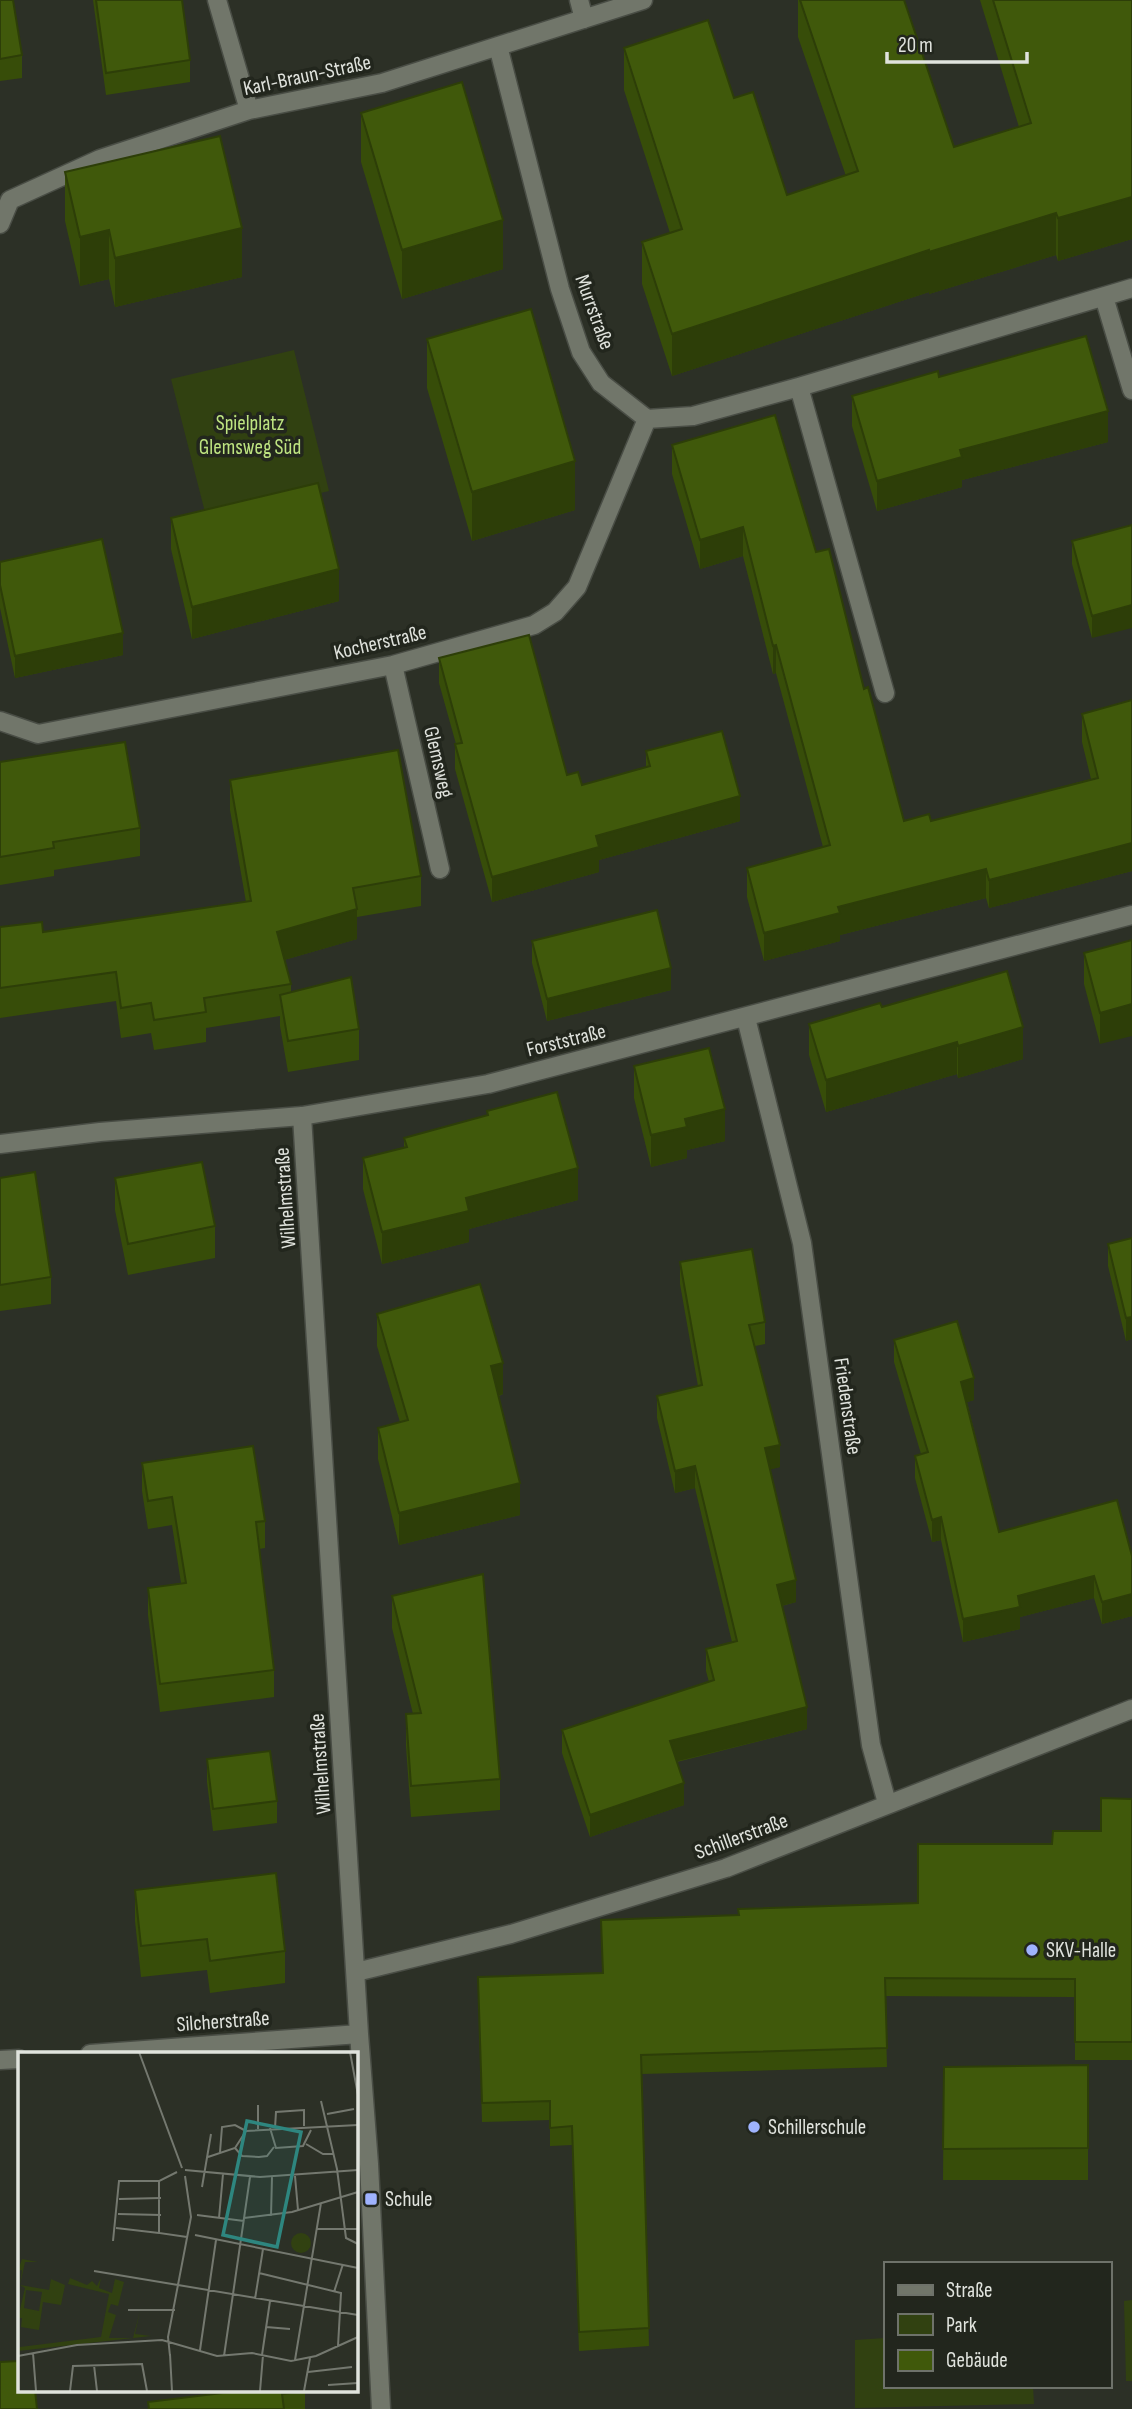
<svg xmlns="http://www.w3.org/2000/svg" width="1132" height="2409" font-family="'Sofia Sans Condensed',sans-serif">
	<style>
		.green { fill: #314111 }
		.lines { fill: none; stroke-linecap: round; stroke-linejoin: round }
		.minor-casing { stroke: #494d45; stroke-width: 21 }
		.minor { stroke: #71766a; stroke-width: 18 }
		.wall { fill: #374d09 }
		.shaded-wall { fill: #2d3e08 }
		.building { fill: #40590b; stroke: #2d3e08; stroke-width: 2 }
		.poi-dot { fill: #9fb3fd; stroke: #22261d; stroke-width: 2.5 }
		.labels { text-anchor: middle; stroke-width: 7; stroke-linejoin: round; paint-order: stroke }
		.street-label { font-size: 21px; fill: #e0e3dd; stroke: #22261d }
		.park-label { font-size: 21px; fill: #bee481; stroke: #22261d }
		.poi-label { font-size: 21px; fill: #e0e3dd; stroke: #22261d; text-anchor: start }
		.inset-road { fill: none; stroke: #74786f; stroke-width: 2 }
		.view { fill: #2e867f; fill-opacity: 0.15; stroke: #2e867f; stroke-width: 3.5 }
		.inset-edge { fill: none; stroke: #e0e3dd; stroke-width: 3.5 }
	</style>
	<rect width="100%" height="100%" fill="#2c3026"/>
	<path class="green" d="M 294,350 L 329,491 L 207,520 L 171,379 Z
		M 1132,2300 L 1132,2381 L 1126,2381 L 1124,2301 Z
		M 885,2338 L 885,2386 L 1033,2386 L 1034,2404 L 855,2408 L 855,2340 Z"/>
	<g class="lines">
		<defs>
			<path id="minor" d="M 217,0 L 249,110
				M 579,0 L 584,19
				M 498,46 L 560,289 L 581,352 L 601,383 L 647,419 L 693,416 L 799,387 L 1132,288
				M 0,224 L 10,200 L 100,159 L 249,110 L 382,83 L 643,0
				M 1104,297 L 1132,390
				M 799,387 L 885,693
				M 393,665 L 440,869
				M 0,721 L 38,734 L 393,665 L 534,625 L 555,612 L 577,587 L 647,419
				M 746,1018 L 802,1243 L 871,1745 L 887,1803
				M 302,1116 L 359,2034 L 369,2164 L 381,2409
				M 0,1144 L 100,1132 L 302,1116 L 488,1084 L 1132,915
				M 356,1972 L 511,1934 L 726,1868 L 1132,1709
				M 90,2054 L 359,2034
				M 0,2060 L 19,2059"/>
		</defs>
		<use href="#minor" class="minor-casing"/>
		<use href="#minor" class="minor"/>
	</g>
	<path class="wall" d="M 0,0 L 22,55 L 22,78 L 0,81 Z
		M 93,0 L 182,0 L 190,60 L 190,82 L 106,95 Z
		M 798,0 L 904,0 L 954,147 L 1019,127 L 980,0 L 1132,0 L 1132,239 L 1058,261 L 1056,255 L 929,294 L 929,292 L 672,376 L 642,284 L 642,242 L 670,233 L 624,90 L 624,48 L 734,98 L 787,195 L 846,176 L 798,37 Z
		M 361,113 L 503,269 L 402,299 L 361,162 Z
		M 65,172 L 242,277 L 115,307 L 109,279 L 80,286 L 65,221 Z
		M 427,339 L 575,510 L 472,541 L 427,388 Z
		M 939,377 L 1108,442 L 962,480 L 962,487 L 877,511 L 852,426 L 852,396 Z
		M 672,445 L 816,552 L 864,689 L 904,821 L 931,821 L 1091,779 L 1082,742 L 1082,714 L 1132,700 L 1132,871 L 989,908 L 986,898 L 840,935 L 840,941 L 764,961 L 747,897 L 747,868 L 823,847 L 776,673 L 773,674 L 743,556 L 700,569 L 672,474 Z
		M 171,518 L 339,601 L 192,639 L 171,549 Z
		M 1132,525 L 1092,638 L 1072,564 L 1072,541 Z
		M 0,562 L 123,655 L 15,678 L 0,608 Z
		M 439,658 L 567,775 L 582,785 L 646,767 L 646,751 L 740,821 L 599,860 L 599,872 L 492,902 L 455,769 L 455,744 L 456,744 L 439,683 Z
		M 0,762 L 140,828 L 140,856 L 54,870 L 54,876 L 0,885 Z
		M 230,780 L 421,876 L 421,906 L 357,917 L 357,939 L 284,960 L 291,984 L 291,992 L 359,1029 L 359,1060 L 288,1072 L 280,1026 L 280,1016 L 206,1028 L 206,1042 L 154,1050 L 151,1033 L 121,1038 L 116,1001 L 0,1018 L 0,927 L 43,932 L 246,902 L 230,810 Z
		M 1132,940 L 1100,1044 L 1084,984 L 1084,953 Z
		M 532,941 L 671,990 L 547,1021 L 532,963 Z
		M 882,1007 L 1023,1059 L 958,1078 L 957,1074 L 826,1112 L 809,1055 L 809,1024 Z
		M 634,1066 L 725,1141 L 687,1150 L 687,1158 L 651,1167 L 634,1098 Z
		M 487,1111 L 578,1200 L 469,1229 L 469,1242 L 382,1264 L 363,1189 L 363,1158 L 404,1147 L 404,1138 L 487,1115 Z
		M 0,1178 L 51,1277 L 51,1304 L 0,1311 Z
		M 115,1178 L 215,1226 L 215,1258 L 128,1275 L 115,1210 Z
		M 1132,1238 L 1132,1339 L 1126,1341 L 1108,1266 L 1108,1244 Z
		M 680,1262 L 765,1322 L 765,1344 L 755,1346 L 780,1467 L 770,1469 L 796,1602 L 782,1606 L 807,1729 L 677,1762 L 684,1805 L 590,1837 L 562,1753 L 562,1730 L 709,1682 L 706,1671 L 706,1649 L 732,1642 L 695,1488 L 675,1493 L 657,1418 L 657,1396 L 698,1386 L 680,1284 Z
		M 377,1314 L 503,1394 L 499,1396 L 520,1515 L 399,1545 L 378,1459 L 378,1428 L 400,1422 L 377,1346 Z
		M 894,1340 L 974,1400 L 967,1402 L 999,1532 L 1132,1556 L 1132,1616 L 1102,1624 L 1094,1598 L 1020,1617 L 1020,1629 L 963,1642 L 941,1540 L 932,1542 L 915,1478 L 915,1456 L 921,1454 L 894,1362 Z
		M 142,1463 L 265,1521 L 265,1548 L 259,1549 L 274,1670 L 274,1697 L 160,1712 L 148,1615 L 148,1588 L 181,1583 L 172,1525 L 148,1529 L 142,1491 Z
		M 392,1596 L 500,1779 L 500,1810 L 411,1817 L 406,1746 L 406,1714 L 413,1714 L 392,1628 Z
		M 207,1759 L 277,1801 L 277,1823 L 213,1831 L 207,1782 Z
		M 1132,1799 L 1132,2060 L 1075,2060 L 1075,1997 L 885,1996 L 887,2067 L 642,2074 L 649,2346 L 579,2351 L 572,2145 L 550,2146 L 550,2120 L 482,2122 L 478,1977 L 602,1973 L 738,1915 L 918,1903 L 1052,1844 L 1101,1831 Z
		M 135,1890 L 285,1951 L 285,1983 L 210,1993 L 207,1970 L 141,1977 L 135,1921 Z
		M 1088,2065 L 1088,2180 L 943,2180 L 944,2067 Z
		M 235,2390 L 305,2390 L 305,2409 L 148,2409 L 148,2402 L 235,2392 Z"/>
	<path class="shaded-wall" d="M 1132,197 L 1132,239 L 1058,261 L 1058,218 Z
		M 1056,213 L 1056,255 L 929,294 L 929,252 Z
		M 503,220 L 503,269 L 402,299 L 402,250 Z
		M 242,228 L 242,277 L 115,307 L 115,258 Z
		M 109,230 L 109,279 L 80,286 L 80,237 Z
		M 929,250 L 929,292 L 672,376 L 672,334 Z
		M 1108,411 L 1108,442 L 962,480 L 962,487 L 877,511 L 877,481 L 960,450 Z
		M 575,461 L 575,510 L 472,541 L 472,492 Z
		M 743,527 L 743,556 L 700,569 L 700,540 Z
		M 339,569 L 339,601 L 192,639 L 192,607 Z
		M 1132,605 L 1132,628 L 1092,638 L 1092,616 Z
		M 123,633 L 123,655 L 15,678 L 15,656 Z
		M 776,645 L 776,673 L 773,674 L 773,646 Z
		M 740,796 L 740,821 L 599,860 L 599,872 L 492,902 L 492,877 L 596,836 Z
		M 1132,843 L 1132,871 L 989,908 L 989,880 Z
		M 986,869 L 986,898 L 840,935 L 840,941 L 764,961 L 764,933 L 838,907 Z
		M 357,909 L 357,939 L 277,962 L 277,932 Z
		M 671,968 L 671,990 L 547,1021 L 547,999 Z
		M 1132,1004 L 1132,1036 L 1100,1044 L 1100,1013 Z
		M 1023,1027 L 1023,1059 L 958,1078 L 958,1046 Z
		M 957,1042 L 957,1074 L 826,1112 L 826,1080 Z
		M 725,1109 L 725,1141 L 687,1150 L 687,1158 L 651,1167 L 651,1135 L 685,1119 Z
		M 578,1168 L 578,1200 L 469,1229 L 469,1242 L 382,1264 L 382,1232 L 466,1198 Z
		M 1132,1317 L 1132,1339 L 1126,1341 L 1126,1318 Z
		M 503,1363 L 503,1394 L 491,1398 L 491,1366 Z
		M 974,1378 L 974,1400 L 961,1404 L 961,1382 Z
		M 780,1445 L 780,1467 L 765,1471 L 765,1448 Z
		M 695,1466 L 695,1488 L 675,1493 L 675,1471 Z
		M 520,1483 L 520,1515 L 399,1545 L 399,1513 Z
		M 941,1517 L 941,1540 L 932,1542 L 932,1520 Z
		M 1094,1576 L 1094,1598 L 1020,1617 L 1020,1629 L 963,1642 L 963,1619 L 1018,1596 Z
		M 796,1580 L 796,1602 L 777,1607 L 777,1585 Z
		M 1132,1594 L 1132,1616 L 1102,1624 L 1102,1602 Z
		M 807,1707 L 807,1729 L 670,1763 L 670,1741 Z
		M 684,1783 L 684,1805 L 590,1837 L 590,1815 Z"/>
	<path class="building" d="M 0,0 L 13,0 L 22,55 L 0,59 Z
		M 96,0 L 182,0 L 190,60 L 106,73 Z
		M 800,0 L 904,0 L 954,147 L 1031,123 L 993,0 L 1132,0 L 1132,197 L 1058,218 L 1056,213 L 929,252 L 929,250 L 672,334 L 642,242 L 682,229 L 624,48 L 708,20 L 734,98 L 753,92 L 787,195 L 858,171 Z
		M 462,82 L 503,220 L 402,250 L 361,113 Z
		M 220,136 L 242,228 L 115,258 L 109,230 L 80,237 L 65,172 Z
		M 531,309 L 575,461 L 472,492 L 427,339 Z
		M 1086,336 L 1108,411 L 960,450 L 962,457 L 877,481 L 852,396 L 938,371 L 939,377 Z
		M 775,415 L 816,552 L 829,549 L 864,689 L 868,687 L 904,821 L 929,814 L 931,821 L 1098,778 L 1082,714 L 1132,700 L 1132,843 L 989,880 L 986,869 L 838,907 L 840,913 L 764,933 L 747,868 L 830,845 L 776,645 L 773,646 L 743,527 L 700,540 L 672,445 Z
		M 318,483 L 339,569 L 192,607 L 171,518 Z
		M 1132,525 L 1132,605 L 1092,616 L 1072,541 Z
		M 102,539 L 123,633 L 15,656 L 0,585 L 0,562 Z
		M 529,635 L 567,775 L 578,772 L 582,785 L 650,766 L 646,751 L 722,731 L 740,796 L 596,836 L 599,847 L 492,877 L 455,744 L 462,743 L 439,658 Z
		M 125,742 L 140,828 L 53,842 L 54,848 L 0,857 L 0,762 Z
		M 398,750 L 421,876 L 353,888 L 357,909 L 277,932 L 291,984 L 204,998 L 206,1012 L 154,1020 L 151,1003 L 121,1008 L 116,972 L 0,988 L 0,927 L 42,922 L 43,932 L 251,901 L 230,780 Z
		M 657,910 L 671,968 L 547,999 L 532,941 Z
		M 1132,940 L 1132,1004 L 1100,1013 L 1084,953 Z
		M 1007,971 L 1023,1027 L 958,1046 L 957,1042 L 826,1080 L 809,1024 L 880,1003 L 882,1007 Z
		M 351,977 L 359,1029 L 288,1041 L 280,995 Z
		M 709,1048 L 725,1109 L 685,1119 L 687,1127 L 651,1135 L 634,1066 Z
		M 557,1092 L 578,1168 L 466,1198 L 469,1211 L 382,1232 L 363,1158 L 407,1147 L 404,1138 L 488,1115 L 487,1111 Z
		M 202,1162 L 215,1226 L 128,1244 L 115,1178 Z
		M 35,1172 L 51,1277 L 0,1285 L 0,1178 Z
		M 1132,1238 L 1132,1317 L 1126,1318 L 1108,1244 Z
		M 752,1249 L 765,1322 L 749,1325 L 780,1445 L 765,1448 L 796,1580 L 777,1585 L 807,1707 L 670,1741 L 684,1783 L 590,1815 L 562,1730 L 714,1680 L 706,1649 L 737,1641 L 695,1466 L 675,1471 L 657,1396 L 702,1385 L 680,1262 Z
		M 480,1284 L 503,1363 L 491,1366 L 520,1483 L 399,1513 L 378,1428 L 408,1420 L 377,1314 Z
		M 957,1321 L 974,1378 L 961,1382 L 999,1532 L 1117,1500 L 1132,1556 L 1132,1594 L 1102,1602 L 1094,1576 L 1018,1596 L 1020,1607 L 963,1619 L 941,1517 L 932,1520 L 915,1456 L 928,1452 L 894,1340 Z
		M 253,1446 L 265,1521 L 256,1522 L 274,1670 L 160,1684 L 148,1588 L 186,1583 L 172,1497 L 148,1501 L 142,1463 Z
		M 483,1574 L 500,1779 L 411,1786 L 406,1714 L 421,1713 L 392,1596 Z
		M 270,1751 L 277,1801 L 213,1809 L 207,1759 Z
		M 1101,1798 L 1132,1799 L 1132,2042 L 1075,2042 L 1075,1979 L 885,1978 L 887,2048 L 641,2055 L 649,2328 L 579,2332 L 572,2126 L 550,2128 L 550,2101 L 482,2103 L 478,1977 L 603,1973 L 601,1920 L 739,1915 L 738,1909 L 918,1903 L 918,1844 L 1052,1844 L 1053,1831 L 1101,1831 Z
		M 276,1873 L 285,1951 L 210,1961 L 207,1939 L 141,1946 L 135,1890 Z
		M 1088,2065 L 1088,2148 L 943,2149 L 944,2067 Z
		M 19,2361 L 19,2390 L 35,2390 L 37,2409 L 0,2409 L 0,2362 Z
		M 238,2390 L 305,2390 L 305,2391 L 282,2394 L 284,2409 L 149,2409 L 148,2402 L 238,2391 Z"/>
	<g class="poi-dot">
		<circle cx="1032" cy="1950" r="7"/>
		<circle cx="754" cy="2127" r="7"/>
		<rect x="364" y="2192" width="14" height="14" rx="3.5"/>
	</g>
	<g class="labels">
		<g class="street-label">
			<text transform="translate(307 75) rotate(-12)" y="7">Karl-Braun-Straße</text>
			<text transform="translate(595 312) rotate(70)" y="7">Murrstraße</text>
			<text transform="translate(380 642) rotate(-13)" y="7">Kocherstraße</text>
			<text transform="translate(439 762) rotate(77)" y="7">Glemsweg</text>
			<text transform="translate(566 1040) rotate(-14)" y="7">Forststraße</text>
			<text transform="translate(285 1198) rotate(-94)" y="7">Wilhelmstraße</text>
			<text transform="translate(848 1406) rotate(82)" y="7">Friedenstraße</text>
			<text transform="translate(320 1764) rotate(-94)" y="7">Wilhelmstraße</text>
			<text transform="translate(741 1836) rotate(-20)" y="7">Schillerstraße</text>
			<text transform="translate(223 2021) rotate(-4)" y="7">Silcherstraße</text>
		</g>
		<g class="park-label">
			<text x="250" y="430">Spielplatz<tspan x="250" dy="24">Glemsweg Süd</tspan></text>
		</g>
		<g class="poi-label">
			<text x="1046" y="1957">SKV-Halle</text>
			<text x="768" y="2134">Schillerschule</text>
			<text x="385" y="2206">Schule</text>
		</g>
	</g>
	<g transform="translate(18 2052)">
		<rect width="340" height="340" fill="#2c3026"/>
		<path d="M273 191a10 10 0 1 1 20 0a10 10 0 1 1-20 0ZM 4,207 L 20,210 L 7,210 L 2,233 L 31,238 L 33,227 L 47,233 L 43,253 L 25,250 L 21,278 L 3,275 L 4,266 L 0,266 L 7,236 L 2,233 L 4,218 L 0,219 ZM 8,238 L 24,240 L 21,259 L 6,256 ZM 52,226 L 69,233 L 74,229 L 79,234 L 83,226 L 81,236 L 94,241 L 97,227 L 106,230 L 100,254 L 93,252 L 90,260 L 98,263 L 91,286 L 115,286 L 122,259 L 117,282 L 133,284 L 0,299 L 2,295 L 83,285 L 91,242 L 50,232 Z" fill="#314111" fill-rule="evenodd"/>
		<path class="inset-road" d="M 121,0 L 164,116M 332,0 L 340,43M 303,49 L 319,117 L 328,186 L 340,192M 240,53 L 240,77M 309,62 L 336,57M 252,76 L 258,96 L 285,94 L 293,78M 257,76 L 258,60 L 286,58 L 286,74M 228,79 L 340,73M 288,92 L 305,102 L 316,102M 217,96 L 224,104 L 241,105 L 249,104 L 256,95M 202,100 L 204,75 L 217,73 L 228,79M 190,105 L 217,96 L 228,79M 167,118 L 242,125 L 340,118M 159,120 L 141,129 L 141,181 L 169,185M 277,124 L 280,158M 184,135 L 193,82M 101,147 L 143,146M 100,162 L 143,163M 179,163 L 226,169M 253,164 L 254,125M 201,166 L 205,122M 226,166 L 274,160 L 340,140M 98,176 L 141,181M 299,177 L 340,177M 177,183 L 340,216M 95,189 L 101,129 L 141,129M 76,219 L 340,263M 241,221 L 323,241 L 320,294M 316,240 L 325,212M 237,247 L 245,197M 110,258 L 157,258M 248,275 L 272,277M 182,298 L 198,188M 15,301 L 18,339M 152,302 L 154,339M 244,303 L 252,249M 0,304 L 59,293 L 144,288 L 199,304 L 234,301 L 273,309 L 298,304 L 340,285M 152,304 L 150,285 L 173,165 L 167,124M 206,304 L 232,125M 277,308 L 303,151M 76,313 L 79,339M 290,320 L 334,315M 310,333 L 340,331M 52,339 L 55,314 L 124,312 L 129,339M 242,339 L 245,303M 286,339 L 292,306"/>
		<path class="view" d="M 229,69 L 283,80 L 259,195 L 205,183 Z"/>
		<rect width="340" height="340" class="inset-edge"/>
	</g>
	<rect x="884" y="2262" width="228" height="126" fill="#22261d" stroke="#6e726a" stroke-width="2"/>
	<rect x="898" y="2285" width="35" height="10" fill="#71766a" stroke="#6e726a" stroke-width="2"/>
	<text x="946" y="2297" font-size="21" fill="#e0e3dd">Straße</text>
	<rect x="898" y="2314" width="35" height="21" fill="#314111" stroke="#6e726a" stroke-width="2"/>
	<text x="946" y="2332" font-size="21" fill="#e0e3dd">Park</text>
	<rect x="898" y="2350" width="35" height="21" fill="#40590b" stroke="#6e726a" stroke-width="2"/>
	<text x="946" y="2367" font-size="21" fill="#e0e3dd">Gebäude</text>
	<path d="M887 52v10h140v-10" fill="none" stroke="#e0e3dd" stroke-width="3.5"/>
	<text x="898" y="52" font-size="21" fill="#e0e3dd" stroke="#22261d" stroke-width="5" paint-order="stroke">20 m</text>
</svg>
